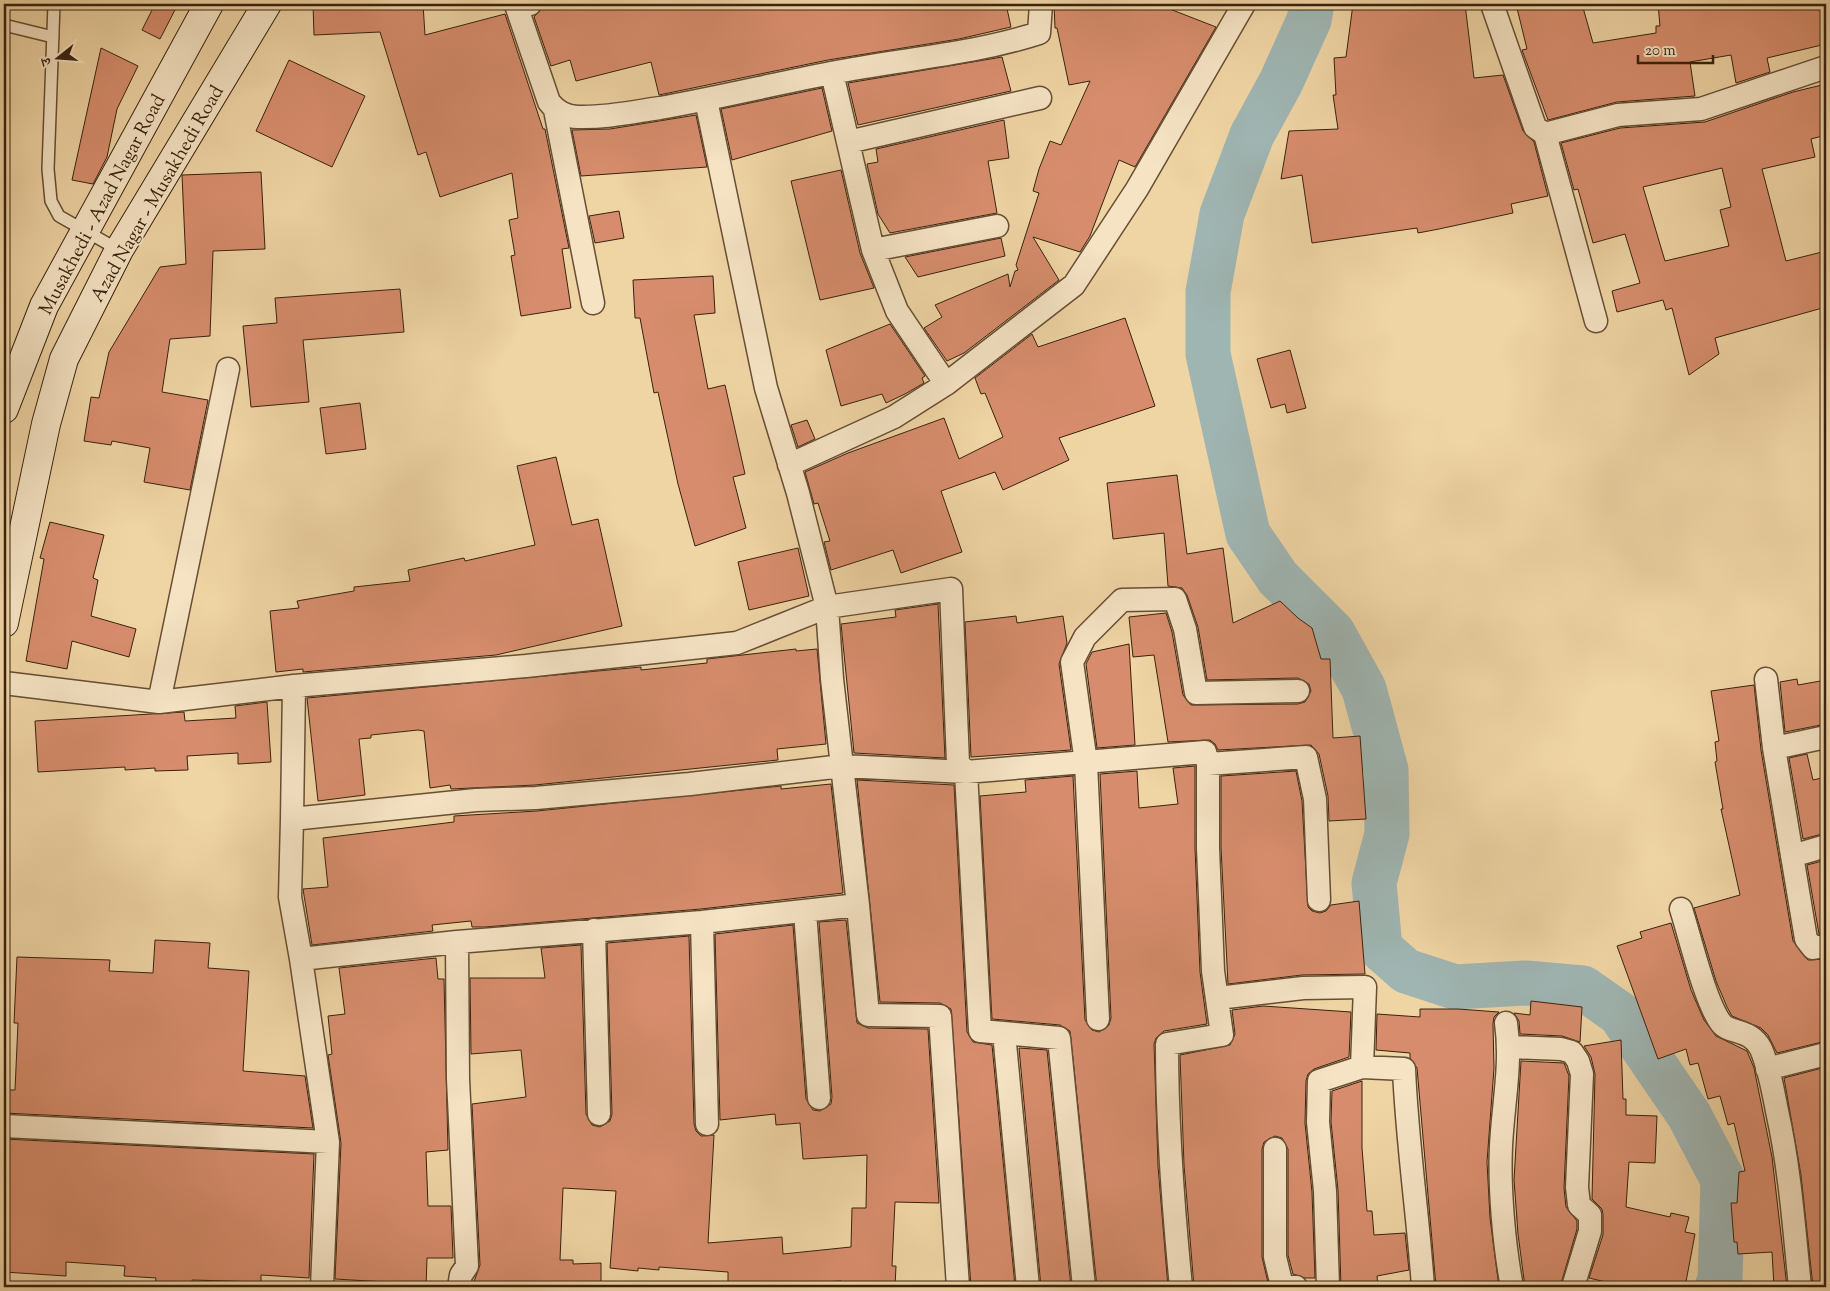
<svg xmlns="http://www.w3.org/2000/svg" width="1830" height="1291" font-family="'Sorts Mill Goudy','Noto Serif Devanagari',serif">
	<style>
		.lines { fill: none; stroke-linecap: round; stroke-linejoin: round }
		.river { stroke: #9fb5b2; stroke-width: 45 }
		.building { fill: #d78d6d; stroke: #38220e; fill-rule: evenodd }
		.lane-casing { stroke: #664e34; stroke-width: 14 }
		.street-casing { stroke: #664e34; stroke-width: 25 }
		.secondary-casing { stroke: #38220e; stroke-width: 30 }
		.lane { stroke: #f5e3c4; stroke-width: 11 }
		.street { stroke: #f5e3c4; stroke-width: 22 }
		.secondary { stroke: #f5e3c4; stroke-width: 28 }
		.labels { text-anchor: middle; stroke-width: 4; stroke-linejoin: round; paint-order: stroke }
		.street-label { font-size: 19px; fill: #38220e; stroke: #f5e3c4 }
	</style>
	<rect width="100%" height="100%" fill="#efd4a4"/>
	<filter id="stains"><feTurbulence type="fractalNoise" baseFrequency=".004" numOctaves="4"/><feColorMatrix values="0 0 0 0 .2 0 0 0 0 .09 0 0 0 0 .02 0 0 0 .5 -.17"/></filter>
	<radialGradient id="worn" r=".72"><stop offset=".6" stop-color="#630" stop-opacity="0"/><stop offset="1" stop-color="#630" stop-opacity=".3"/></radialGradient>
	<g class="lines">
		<path class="river" d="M 1312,4 L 1309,20 L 1281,82 L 1252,135 L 1222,214 L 1208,292 L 1208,354 L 1248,534 L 1278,578 L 1333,633 L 1364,689 L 1386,770 L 1387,834 L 1374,883 L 1380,948 L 1406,971 L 1455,987 L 1525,983 L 1583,988 L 1620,1014 L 1689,1115 L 1723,1180 L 1720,1280 L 1717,1287"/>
	</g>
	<path class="building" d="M 155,4 L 178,4 L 160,39 L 142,30 Z
		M 313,4 L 423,4 L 425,35 L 505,14 L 543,129 L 545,129 L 569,248 L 562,249 L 571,308 L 521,316 L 511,256 L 515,255 L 509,220 L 518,218 L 512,173 L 440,197 L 426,152 L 418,155 L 380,32 L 314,35 Z
		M 565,4 L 948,4 L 949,8 L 976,4 L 977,9 L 1006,4 L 1011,27 L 959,39 L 828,60 L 659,95 L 651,62 L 576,81 L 570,60 L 551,66 L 534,17 L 542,8 Z
		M 1054,4 L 1157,4 L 1216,27 L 1135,167 L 1119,160 L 1090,236 L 1080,252 L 1033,237 L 1059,280 L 964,353 L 947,361 L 924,328 L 942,317 L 935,305 L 1008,274 L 1010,287 L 1015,271 L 1018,270 L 1016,265 L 1039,193 L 1033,191 L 1039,169 L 1050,141 L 1061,145 L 1090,81 L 1069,85 L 1057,28 L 1055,28 Z
		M 1353,4 L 1465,4 L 1474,78 L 1503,75 L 1523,131 L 1534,142 L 1548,196 L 1511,204 L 1513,213 L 1439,229 L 1418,233 L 1417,228 L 1312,243 L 1302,175 L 1281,179 L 1289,131 L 1338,129 L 1333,95 L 1336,95 L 1334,58 L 1346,57 Z
		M 1516,4 L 1582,4 L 1593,43 L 1656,33 L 1656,26 L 1660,26 L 1658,4 L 1826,4 L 1826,44 L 1767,58 L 1770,72 L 1736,83 L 1731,55 L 1690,62 L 1695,96 L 1617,102 L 1548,120 L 1522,50 L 1527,49 Z
		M 101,48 L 138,66 L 117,109 L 107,157 L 93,184 L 72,180 Z
		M 1002,57 L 1011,91 L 858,125 L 848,83 Z
		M 289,60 L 365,96 L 332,167 L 256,131 Z
		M 1826,84 L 1826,135 L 1811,139 L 1815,157 L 1762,169 L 1786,261 L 1826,251 L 1826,307 L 1715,338 L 1719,354 L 1689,375 L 1672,308 L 1666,310 L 1663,300 L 1617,312 L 1612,291 L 1640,283 L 1625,234 L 1593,243 L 1578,189 L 1574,190 L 1561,143 L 1620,128 L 1705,122 L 1793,92 ZM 1722,168 L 1731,207 L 1720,210 L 1729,246 L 1665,261 L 1643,187 Z
		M 822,88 L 832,131 L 732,160 L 721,109 Z
		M 696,115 L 707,167 L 581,176 L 572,130 L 610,129 Z
		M 1004,120 L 1009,158 L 988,161 L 997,213 L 890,233 L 878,214 L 867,164 L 878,162 L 876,149 Z
		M 841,170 L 860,253 L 874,288 L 820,300 L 791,181 Z
		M 261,172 L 265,249 L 213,251 L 210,336 L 170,339 L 162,392 L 208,400 L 190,490 L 144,482 L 150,448 L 112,441 L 111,445 L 84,441 L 91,397 L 99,398 L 109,352 L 160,267 L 186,264 L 182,175 Z
		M 619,211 L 624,238 L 595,243 L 589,216 Z
		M 1001,238 L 1005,256 L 918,277 L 905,257 Z
		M 713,276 L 715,313 L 694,315 L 708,389 L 725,385 L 745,474 L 733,477 L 746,528 L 695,546 L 678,484 L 658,392 L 654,393 L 640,318 L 635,318 L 633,280 Z
		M 400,289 L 404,332 L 303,340 L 309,402 L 251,407 L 243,326 L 277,323 L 275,298 Z
		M 1125,318 L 1155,406 L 1059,438 L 1069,460 L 1003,490 L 995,472 L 941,491 L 962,552 L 901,573 L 893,550 L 831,570 L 824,542 L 830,541 L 818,503 L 814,504 L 805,472 L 848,453 L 944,418 L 959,459 L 1003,437 L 985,393 L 981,394 L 975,378 L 1032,334 L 1038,347 Z
		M 890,324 L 925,376 L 922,378 L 924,383 L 905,394 L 886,403 L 882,394 L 841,406 L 826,350 Z
		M 1290,350 L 1306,408 L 1287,413 L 1285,404 L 1271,408 L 1257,359 Z
		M 360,403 L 366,449 L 326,454 L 320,408 Z
		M 807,420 L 815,439 L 798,447 L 791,425 Z
		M 556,457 L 572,525 L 598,519 L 622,626 L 496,655 L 303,672 L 303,669 L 276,672 L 270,611 L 299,608 L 297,601 L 354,591 L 354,587 L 410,581 L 408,570 L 464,558 L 465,561 L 535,545 L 517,466 Z
		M 1177,475 L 1187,554 L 1223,548 L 1233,623 L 1280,601 L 1298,618 L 1312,628 L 1321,659 L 1330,659 L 1333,738 L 1360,736 L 1366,819 L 1329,821 L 1328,796 L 1319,754 L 1311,745 L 1218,750 L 1215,744 L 1210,740 L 1168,742 L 1154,655 L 1133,657 L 1129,617 L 1166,613 L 1172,632 L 1183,695 L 1191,705 L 1298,704 L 1305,702 L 1311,691 L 1309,684 L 1298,678 L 1207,680 L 1198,627 L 1187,595 L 1182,588 L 1168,586 L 1164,533 L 1113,539 L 1107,483 Z
		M 50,522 L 104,535 L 93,578 L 98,580 L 91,616 L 136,629 L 129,657 L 72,641 L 67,669 L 26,661 L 44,559 L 40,558 Z
		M 798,548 L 809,596 L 749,610 L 738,562 Z
		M 938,604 L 945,758 L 854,753 L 841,624 L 896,617 L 895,610 Z
		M 1016,616 L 1017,623 L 1063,616 L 1067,643 L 1059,664 L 1071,750 L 971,757 L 965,622 Z
		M 1129,644 L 1135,745 L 1097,748 L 1086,664 L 1092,652 Z
		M 796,649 L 796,651 L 817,649 L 826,744 L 777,749 L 778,760 L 535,785 L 451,789 L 450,785 L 430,788 L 424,731 L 418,730 L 371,735 L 371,738 L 359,739 L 365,795 L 318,801 L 307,698 L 641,667 L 641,670 L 707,663 L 707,659 Z
		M 1797,679 L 1798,685 L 1826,680 L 1826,724 L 1785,732 L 1780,682 Z
		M 1754,685 L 1761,750 L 1793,941 L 1808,960 L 1826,959 L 1826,1041 L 1777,1053 L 1768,1035 L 1761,1028 L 1732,1016 L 1727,1007 L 1716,981 L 1694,908 L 1740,895 L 1721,809 L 1723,809 L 1715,762 L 1717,761 L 1715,742 L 1719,741 L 1711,691 Z
		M 267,702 L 271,762 L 238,764 L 238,753 L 187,756 L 188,770 L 155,771 L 155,768 L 125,770 L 125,767 L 38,772 L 35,721 L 184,712 L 185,721 L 236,718 L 235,706 Z
		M 1807,754 L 1813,780 L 1826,777 L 1826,833 L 1803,839 L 1789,758 Z
		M 1195,766 L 1195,848 L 1200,972 L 1207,1024 L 1164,1031 L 1156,1038 L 1154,1044 L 1158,1166 L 1168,1287 L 1097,1287 L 1070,1031 L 1060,1025 L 992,1019 L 980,796 L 1026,792 L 1025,780 L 1073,776 L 1085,1020 L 1092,1030 L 1099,1032 L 1109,1025 L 1111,1018 L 1100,774 L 1137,771 L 1139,808 L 1178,804 L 1173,768 Z
		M 1296,771 L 1302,801 L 1308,907 L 1312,911 L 1320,913 L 1326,911 L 1331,905 L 1359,901 L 1365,974 L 1302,975 L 1228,984 L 1221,848 L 1221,776 Z
		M 857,780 L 954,785 L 967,1032 L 973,1042 L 992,1045 L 1015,1286 L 971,1287 L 951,1009 L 940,1003 L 880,1002 Z
		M 831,784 L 843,893 L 701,909 L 485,927 L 472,927 L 471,921 L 432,925 L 433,931 L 312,945 L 303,889 L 328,887 L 323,838 L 454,822 L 454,816 L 537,811 L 781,786 L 781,789 Z
		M 1826,860 L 1826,933 L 1819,934 L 1807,865 Z
		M 846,920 L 857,1023 L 868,1028 L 928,1029 L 939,1203 L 895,1202 L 892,1266 L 896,1266 L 895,1287 L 841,1287 L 841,1281 L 785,1284 L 786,1287 L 728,1287 L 728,1272 L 659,1267 L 659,1270 L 638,1268 L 638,1271 L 610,1268 L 616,1191 L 563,1188 L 560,1260 L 573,1260 L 573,1264 L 601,1263 L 601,1287 L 472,1287 L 480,1265 L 472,1104 L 526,1097 L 521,1050 L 471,1054 L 470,978 L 545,978 L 541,948 L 581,945 L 586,1114 L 592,1125 L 600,1127 L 610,1121 L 612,1114 L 607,943 L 689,936 L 694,1124 L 696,1131 L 701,1136 L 714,1135 L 708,1243 L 782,1237 L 783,1254 L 851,1247 L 852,1208 L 866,1208 L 867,1155 L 803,1159 L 800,1123 L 776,1125 L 775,1114 L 720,1120 L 715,934 L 793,925 L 806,1099 L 813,1110 L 820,1111 L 831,1104 L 832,1097 L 819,922 Z
		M 1671,923 L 1691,990 L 1704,1020 L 1716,1036 L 1747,1051 L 1754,1068 L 1772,1157 L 1787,1287 L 1774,1287 L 1772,1252 L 1738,1254 L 1737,1242 L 1734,1242 L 1731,1203 L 1737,1203 L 1739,1172 L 1745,1171 L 1734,1123 L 1728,1125 L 1720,1096 L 1708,1099 L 1698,1063 L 1690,1065 L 1686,1049 L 1658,1059 L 1617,946 L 1642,938 L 1640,932 Z
		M 155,940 L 210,943 L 208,968 L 249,971 L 243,1071 L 305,1076 L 313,1128 L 4,1113 L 4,1090 L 15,1090 L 18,1023 L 14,1023 L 17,957 L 110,960 L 109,971 L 153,973 Z
		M 436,958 L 438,979 L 444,979 L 448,1150 L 426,1152 L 428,1206 L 451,1206 L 453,1258 L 427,1258 L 426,1287 L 386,1287 L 386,1282 L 335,1279 L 341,1143 L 328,1055 L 332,1054 L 328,1016 L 345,1014 L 339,968 Z
		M 1531,1001 L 1582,1007 L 1580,1042 L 1562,1036 L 1520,1034 L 1519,1021 L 1514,1013 L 1530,1015 Z
		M 1263,1006 L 1351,1012 L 1349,1057 L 1314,1069 L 1308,1074 L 1306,1081 L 1305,1123 L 1312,1192 L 1315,1278 L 1305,1278 L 1293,1274 L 1288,1255 L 1288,1149 L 1282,1138 L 1275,1136 L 1264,1142 L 1262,1149 L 1262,1257 L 1269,1287 L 1194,1287 L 1184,1165 L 1180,1055 L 1230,1045 L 1235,1034 L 1232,1010 Z
		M 1420,1009 L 1458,1009 L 1499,1012 L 1494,1017 L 1493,1024 L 1494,1068 L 1487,1162 L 1490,1218 L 1499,1287 L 1436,1287 L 1417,1068 L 1410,1058 L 1410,1053 L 1376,1050 L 1377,1014 L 1420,1017 Z
		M 1621,1040 L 1623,1099 L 1626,1099 L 1626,1115 L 1657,1116 L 1655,1163 L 1629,1162 L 1626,1207 L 1670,1217 L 1671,1213 L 1689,1217 L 1685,1232 L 1695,1234 L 1685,1287 L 1609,1287 L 1610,1283 L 1589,1278 L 1603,1235 L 1603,1215 L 1602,1209 L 1592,1199 L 1595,1074 L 1591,1057 L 1584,1046 Z
		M 1019,1048 L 1047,1050 L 1071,1287 L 1041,1287 Z
		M 1521,1061 L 1564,1063 L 1569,1076 L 1564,1188 L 1566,1207 L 1577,1221 L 1577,1229 L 1560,1287 L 1525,1287 L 1518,1234 L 1514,1180 Z
		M 1826,1067 L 1826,1287 L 1813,1287 L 1801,1175 L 1784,1078 Z
		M 1362,1081 L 1362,1148 L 1367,1211 L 1372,1211 L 1374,1235 L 1405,1233 L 1409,1270 L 1377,1276 L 1378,1287 L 1341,1287 L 1338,1190 L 1331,1122 L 1332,1091 Z
		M 4,1139 L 314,1154 L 309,1278 L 261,1275 L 261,1282 L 192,1280 L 192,1286 L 155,1284 L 156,1278 L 124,1276 L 125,1266 L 66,1262 L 66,1276 L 4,1272 Z"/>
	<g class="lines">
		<defs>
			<path id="lane" d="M 54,4 L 48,169 L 51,201 L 59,216 L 119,250
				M 4,25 L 53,37"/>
			<path id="street" d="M 530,4 L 517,8 L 549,102 C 556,111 565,117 578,117 C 605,118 633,112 660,108 C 717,98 774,84 831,73 C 900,59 971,55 1039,33 L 1041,4
				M 1492,4 L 1535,127 L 1545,134 L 1596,321
				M 832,73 L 873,250 L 897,311 L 946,384
				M 706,100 L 766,388 L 798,493 L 827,607 L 951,589 L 958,763 L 966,772 L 980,1031 L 1004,1033 L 1028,1287
				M 555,110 L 593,303
				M 1545,134 L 1618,115 L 1701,109 L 1826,67
				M 848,142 L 1040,98
				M 873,250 L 997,226
				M 789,465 L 894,417 L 946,384 L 1074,285 L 1137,189 L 1244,4
				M 1766,679 L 1774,748 L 1806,939 L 1813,948 L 1826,946
				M 4,683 L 159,702 L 294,686
				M 159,702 L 228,369
				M 1774,748 L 1826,737
				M 1208,764 L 1306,757 L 1315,799 L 1319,900
				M 1792,856 L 1826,846
				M 858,905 L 868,1015 L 940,1016 L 958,1287
				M 1681,909 C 1690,937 1705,1002 1721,1023 C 1729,1034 1751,1028 1761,1049 C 1769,1068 1773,1090 1777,1111 C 1790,1169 1794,1228 1800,1287
				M 805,912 L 819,1098
				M 702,922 L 707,1124
				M 594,930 L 599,1114
				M 457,942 L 458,1079 L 467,1266 L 461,1275 L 459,1287
				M 301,959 L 290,897 L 292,819 L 476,800 L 536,798 L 690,784 L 842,766 L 966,772 L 1205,752 L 1208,764 L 1208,848 L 1213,971 L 1222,1035 L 1167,1044 C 1167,1125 1173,1206 1181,1287
				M 1218,998 L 1303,988 L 1365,987 L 1362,1067 L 1404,1069 C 1407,1142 1418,1214 1423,1287
				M 1098,1019 L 1086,763 L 1072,662 L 1085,637 L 1122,600 L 1175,599 L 1185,629 L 1196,693 L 1298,691
				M 1506,1023 C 1512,1064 1503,1104 1501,1146 C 1499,1188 1504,1245 1512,1287
				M 1004,1033 L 1059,1038 L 1084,1287
				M 1510,1047 L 1561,1049 L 1572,1052 L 1578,1061 L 1582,1074 L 1577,1187 L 1579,1205 L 1590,1215 L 1590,1231 L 1573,1287
				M 1767,1069 L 1826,1054
				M 4,1126 L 328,1142 L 301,959 L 457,942 L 702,922 L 858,905 L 832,679 L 827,607 L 737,643 L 526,666 L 294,686 L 292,819
				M 1275,1149 L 1275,1257 L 1282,1286 L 1296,1287
				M 322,1287 L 328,1142
				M 1328,1287 L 1325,1191 L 1318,1122 L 1319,1081 L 1362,1067"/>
			<path id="secondary" d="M 4,409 L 44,306 L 209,4
				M 4,623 L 46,424 L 64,359 L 119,250 L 267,4"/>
		</defs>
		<use href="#lane" class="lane-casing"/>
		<use href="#street" class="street-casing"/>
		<use href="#secondary" class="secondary-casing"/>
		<use href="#lane" class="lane"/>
		<use href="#street" class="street"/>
		<use href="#secondary" class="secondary"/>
	</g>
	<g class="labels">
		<g class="street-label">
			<text transform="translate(156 193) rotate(-60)" y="7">Azad Nagar - Musakhedi Road</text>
			<text transform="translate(101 204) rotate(-62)" y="7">Musakhedi - Azad Nagar Road</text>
		</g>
	</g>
	<rect width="1830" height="1291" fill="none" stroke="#efd4a4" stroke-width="20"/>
	<rect x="5" y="5" width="1820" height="1281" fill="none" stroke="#38220e" stroke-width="2.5"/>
	<rect x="10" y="10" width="1810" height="1271" fill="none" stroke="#38220e"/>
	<g transform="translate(58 58) rotate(253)" stroke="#f5e3c4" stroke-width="4" paint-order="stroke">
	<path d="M0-4L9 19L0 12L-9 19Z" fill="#38220e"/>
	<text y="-8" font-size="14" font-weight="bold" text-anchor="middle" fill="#38220e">उ</text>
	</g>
	<path d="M1638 55v8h75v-8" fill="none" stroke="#38220e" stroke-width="2.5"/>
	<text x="1645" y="55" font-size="15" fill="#38220e" stroke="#f5e3c4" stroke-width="4" paint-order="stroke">20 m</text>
	<rect width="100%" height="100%" filter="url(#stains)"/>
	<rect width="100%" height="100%" fill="url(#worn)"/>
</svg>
